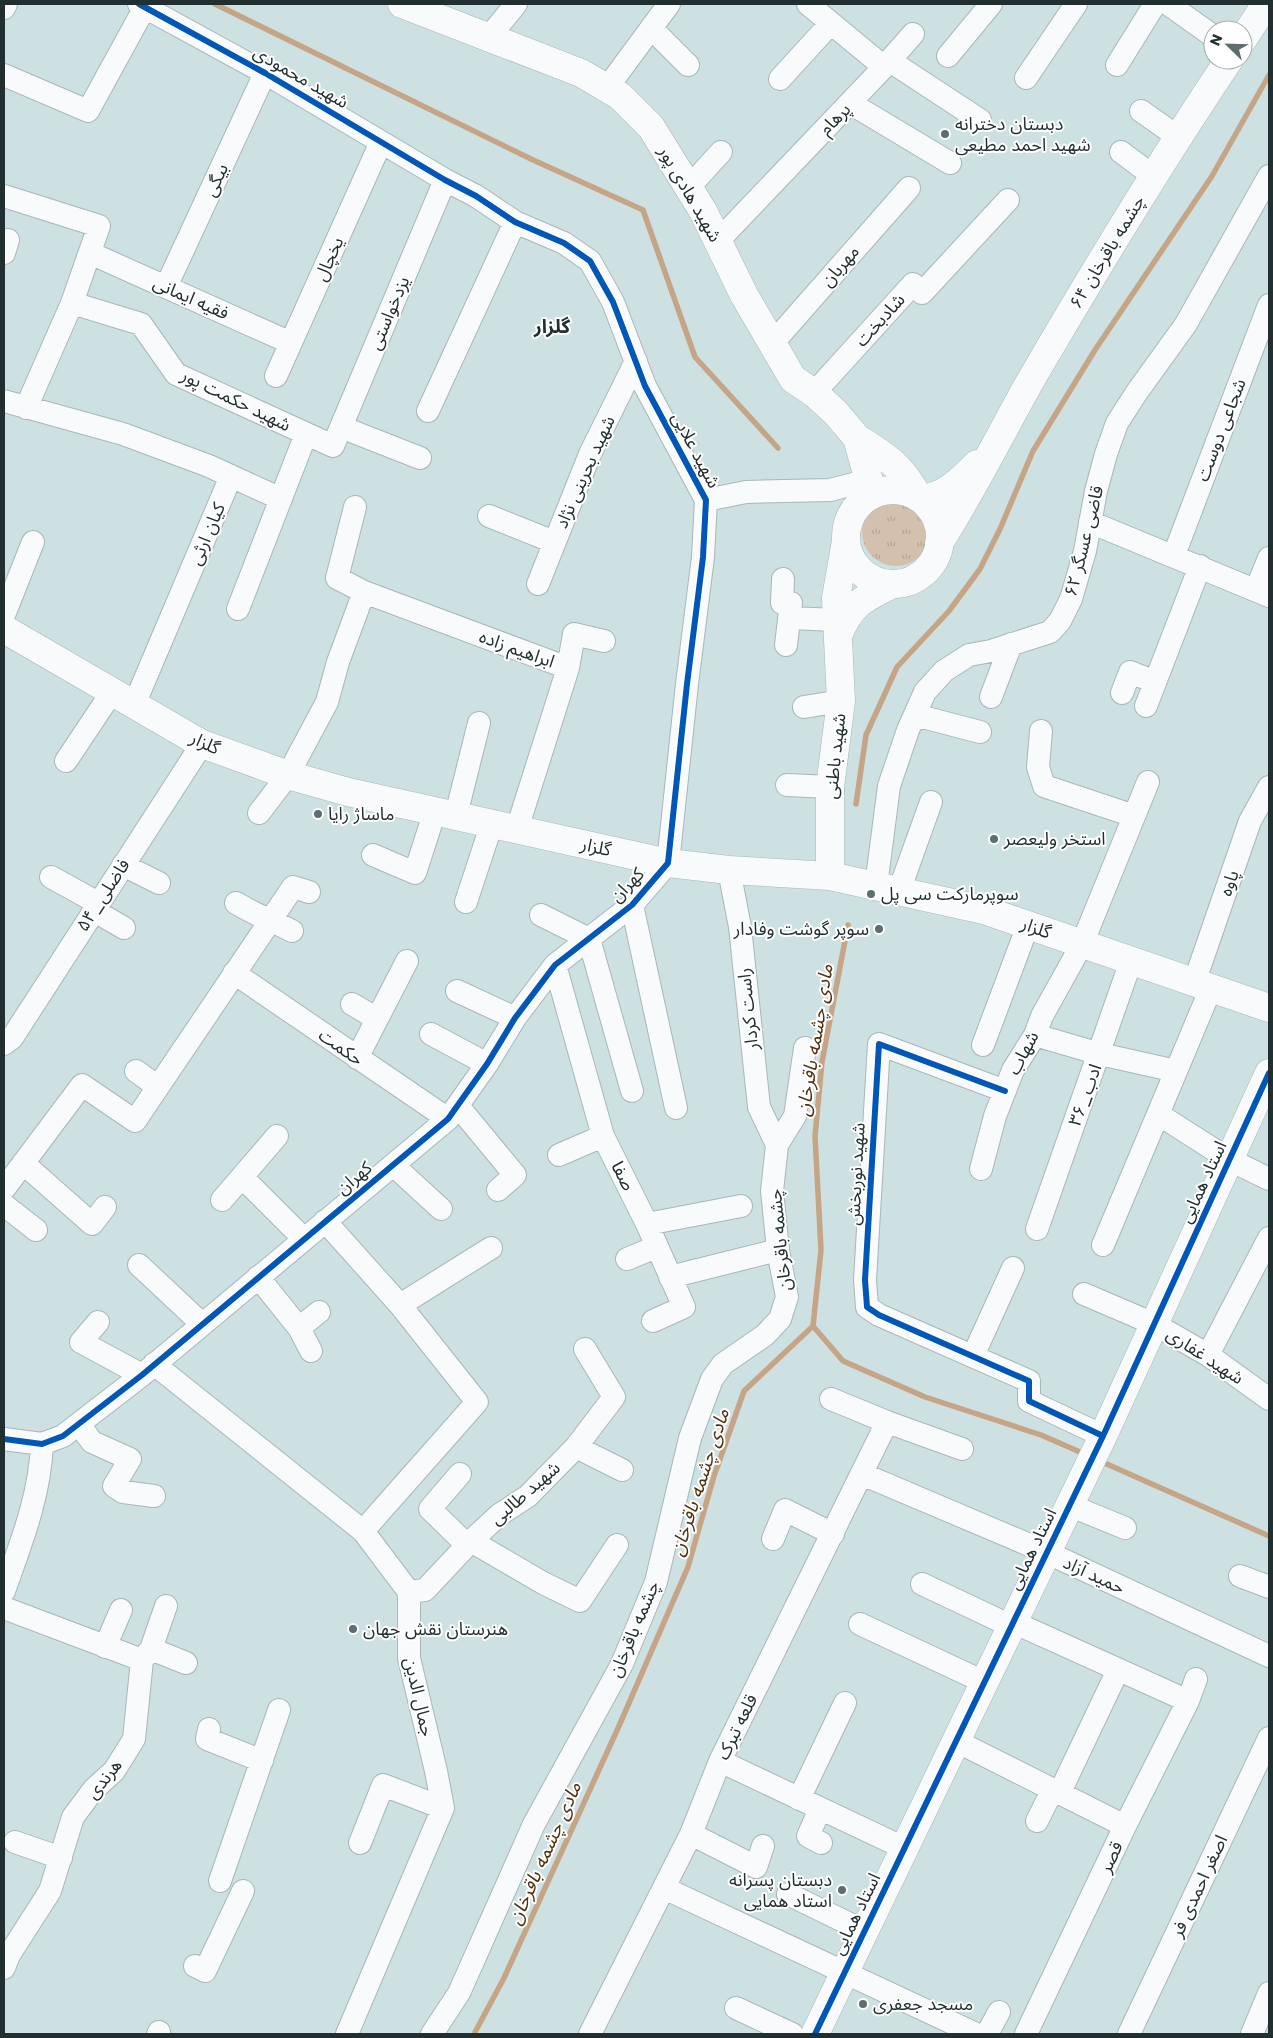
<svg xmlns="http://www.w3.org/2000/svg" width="1273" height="2038" font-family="Poppins,'Noto Sans Arabic',sans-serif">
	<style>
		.grass { fill: url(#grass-tufts) }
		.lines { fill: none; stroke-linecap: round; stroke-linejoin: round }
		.stream { stroke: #c5a586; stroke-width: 5.5 }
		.street-casing { stroke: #a8b7b9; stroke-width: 24 }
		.secondary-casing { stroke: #a8b7b9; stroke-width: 29 }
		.street { stroke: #f8fafb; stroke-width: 22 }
		.secondary { stroke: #f8fafb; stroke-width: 28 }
		.cycleway-casing { stroke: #fff; stroke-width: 9 }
		.cycleway { stroke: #0057b8; stroke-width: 6 }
		.poi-dot { fill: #5e6d6e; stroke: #fff; stroke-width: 2 }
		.labels { text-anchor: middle; stroke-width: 4; stroke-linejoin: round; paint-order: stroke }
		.street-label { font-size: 18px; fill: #222f30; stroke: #fff }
		.poi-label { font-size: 18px; fill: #222f30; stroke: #fff; text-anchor: start }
		.neighbourhood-label { font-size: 19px; font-weight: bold; fill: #222f30; stroke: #fff }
		.water-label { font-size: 19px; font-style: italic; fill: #532f0b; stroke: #fff }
	</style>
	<defs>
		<pattern id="grass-tufts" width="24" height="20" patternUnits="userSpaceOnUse" patternTransform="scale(1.25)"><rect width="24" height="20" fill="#d3c1ad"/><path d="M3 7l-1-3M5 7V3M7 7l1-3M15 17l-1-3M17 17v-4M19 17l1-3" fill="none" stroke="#b5a695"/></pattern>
	</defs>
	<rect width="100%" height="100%" fill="#cde0e2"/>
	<path class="grass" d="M862 532a34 34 0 1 1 68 0a34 34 0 1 1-68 0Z"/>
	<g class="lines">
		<path class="stream" d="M 215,4 L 531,159 L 643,210 L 695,357 L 778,448
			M 856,804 L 866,735 L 897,667 L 949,611 L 980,569 L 1000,529 L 1033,451 L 1095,350 L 1212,176 L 1269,75
			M 813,1326 L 843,1361 L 925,1397 L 1041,1435 L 1087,1455
			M 1100,1461 L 1269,1536
			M 474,2034 L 504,1978 L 619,1726 L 688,1567 L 714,1476 L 744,1391 L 813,1326 L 821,1250 L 815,1136 L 822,1062 L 848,925"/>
		<defs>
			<path id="street" d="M 808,4 L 884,67
				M 1168,4 L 1213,36
				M 4,8 L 6,4
				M 651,28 L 688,65
				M 489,37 L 516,4
				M 948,56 L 991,4
				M 890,61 L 980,120
				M 1117,65 L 1155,4
				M 4,75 L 88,111 L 145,7
				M 1026,78 L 1076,4
				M 780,79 L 831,23
				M 607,88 L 669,4
				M 850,103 L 950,163
				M 1141,111 L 1178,137
				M 1121,152 L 1153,176
				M 689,187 L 721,152
				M 4,196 L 99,226 L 72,303 L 26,408
				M 718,241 L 884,67 L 913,34
				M 4,253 L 8,240
				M 90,253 L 291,343
				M 166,287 L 265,73
				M 72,303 L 141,324 L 176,374 L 333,446 L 445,180
				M 771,345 L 909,188
				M 276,376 L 381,142
				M 814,393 L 913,284 L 922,293 L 1008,200
				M 4,401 L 123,434 L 209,466 L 281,499
				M 428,411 L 515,222
				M 341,427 L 420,458
				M 706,500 L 746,492 L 830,490 L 869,480
				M 355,507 L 337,578 L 364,592
				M 489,516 L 554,542
				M 1090,522 L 1269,596
				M 1174,555 L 1269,305
				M 783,579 L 782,603 L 791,603 L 786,645
				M 538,584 L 590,454 L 636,361
				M 1256,590 L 1269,558
				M 238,609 L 306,434
				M 4,615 L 33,542
				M 789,618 L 837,620
				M 568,668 L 574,634 L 604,641
				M 1122,693 L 1130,672 L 1155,682
				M 991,697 L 1011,644
				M 134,705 L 231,476
				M 1146,706 L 1200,566
				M 804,707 L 841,701
				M 915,715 L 980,732
				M 1041,731 L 1038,767 L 1044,786 L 1134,816
				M 66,761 L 112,692
				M 787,785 L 830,787
				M 259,813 L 288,775 L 327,702 L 338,662 L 364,592 L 568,668 L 517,829
				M 456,815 L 479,723
				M 373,855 L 415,873 L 435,811
				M 123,865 L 159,883
				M 729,870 L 740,927 L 759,1107 L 777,1145
				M 51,877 L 98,903
				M 876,886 L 889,786 L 908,730 L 925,692 L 944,671 L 969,655 L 991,651 L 1050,632 L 1060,621 L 1071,599 L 1085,551 L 1096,491 L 1106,454 L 1117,423 L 1137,392 L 1186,324 L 1269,176
				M 899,891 L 931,802
				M 466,902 L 492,823
				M 236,903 C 254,914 273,921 292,931
				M 632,905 L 676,1108
				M 93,910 L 124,928
				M 541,915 L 589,939 L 632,1091
				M 555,965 L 603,1136 L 647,1224 L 684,1307 L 653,1321
				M 234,973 L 448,1119
				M 1194,983 L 1250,821 L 1269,787
				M 457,991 L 515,1018
				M 352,1004 L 377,1019
				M 431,1034 L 487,1064
				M 1035,1035 L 1100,1054 L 1176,1071
				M 4,1044 L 12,1038 L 202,744
				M 983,1045 L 1028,925
				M 357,1058 L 407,961
				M 136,1071 L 158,1087
				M 1005,1091 L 879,1044 L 865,1280 L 867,1307 L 879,1315 L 1029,1381 L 1029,1401 L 1103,1436
				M 458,1106 L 515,1175 L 498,1190
				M 1158,1114 L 1230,1160 L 1269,1179
				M 559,1155 L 603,1136
				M 23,1163 L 92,1224 L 105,1207
				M 393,1165 L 441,1209
				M 981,1169 L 995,1116 L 1013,1070 L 1035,1035 L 1042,1016 L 1082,944 L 1148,782
				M 242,1177 L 304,1239
				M 4,1189 L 82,1085 L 135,1121 L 293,887 L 309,892
				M 222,1200 L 277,1136
				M 4,1205 L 36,1230
				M 325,1221 L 400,1305 L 477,1402 L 363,1531
				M 647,1224 L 741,1206
				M 1037,1229 L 1131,961
				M 1103,1245 L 1211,988
				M 627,1259 L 656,1247
				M 139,1265 L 202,1324
				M 258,1277 L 299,1328 L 311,1351
				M 670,1277 L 778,1250
				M 1084,1294 L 1154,1324 L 1208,1355 L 1269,1399
				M 400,1305 L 491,1248
				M 98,1322 L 81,1342 L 142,1375
				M 299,1328 L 319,1312
				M 1208,1355 L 1269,1238
				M 973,1356 L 1013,1268
				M 154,1364 L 363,1531 L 409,1592 L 409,1658 L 436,1771 L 443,1808 L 347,2034
				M 831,1399 L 887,1422 L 962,1449
				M 79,1424 L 92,1442 L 130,1459 L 114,1486 L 123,1492 L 154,1496
				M 4,1439 L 42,1444 L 63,1436 L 142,1375 L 448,1119 L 487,1064 L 515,1018 L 555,965 L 632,905 L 668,863 L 687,684 L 703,557 L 706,500 L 645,386 L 613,302 L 590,261 L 564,243 L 515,222 L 476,196 L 445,180 L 265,73 L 139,4
				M 576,1447 L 622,1470
				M 460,1474 L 430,1509 L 467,1545
				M 862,1474 L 1046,1552 L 1269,1656
				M 1069,1505 L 1125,1528
				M 773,1539 L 785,1510 L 833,1534
				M 471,1541 L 543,1583 L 580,1601 L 617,1545
				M 1240,1576 L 1269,1587
				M 922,1584 L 1011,1626
				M 4,1591 C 21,1543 40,1496 42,1444
				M 409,1592 L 425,1590 L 471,1541 L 499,1515 L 528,1496 L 576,1447 L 614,1397 L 585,1349
				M 4,1608 L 142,1660
				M 1013,1622 L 1188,1701
				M 860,1624 L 984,1682
				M 105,1647 L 121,1610
				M 151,1649 L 186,1663
				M 142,1660 L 151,1649 L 166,1606
				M 209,1729 L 207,1739 L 262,1761
				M 956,1741 L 1125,1826
				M 720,1761 L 904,1848
				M 1060,1792 L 1118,1670
				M 799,1799 L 845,1703
				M 820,1809 L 808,1836 L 821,1843
				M 1037,1821 L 1053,1789
				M 691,1834 L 756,1867 L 763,1846
				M 15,1842 L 61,1858
				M 360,1843 L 383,1785 L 443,1808
				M 220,1881 L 279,1710
				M 664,1888 L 976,2034
				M 788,1894 L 864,1931
				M 195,1966 L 205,1971 L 243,1891
				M 4,1968 L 9,1955 L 50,1891 L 73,1817 L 94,1789 L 114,1771 L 134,1739 L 142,1660
				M 736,2008 L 792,2034
				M 158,2034 L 159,2032
				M 432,2034 L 459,1993 L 534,1824 L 622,1664 L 656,1582 L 690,1438 L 712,1379 L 723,1364 L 765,1335 L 780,1319 L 787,1297 L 778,1250 L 772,1191 L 777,1145 L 795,1116 L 805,1048
				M 590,2034 L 691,1834 L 720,1761 L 887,1422
				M 987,2034 L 999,2012
				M 1026,2034 L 1125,1826 L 1188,1701 L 1196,1679
				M 1129,2034 L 1269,1738
				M 1252,2034 L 1269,1993"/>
			<path id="secondary" d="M 402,4 L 581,73 L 620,96 L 651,127 L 703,211 L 744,295 L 793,379 L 814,393 L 835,412 L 857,438 L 873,495
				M 1243,39 L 1266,4
				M 857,438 C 888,458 900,464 919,498
				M846 537a47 47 0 1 1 94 0a47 47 0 1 1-94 0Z
				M 921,499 C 945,497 961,480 977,464
				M 939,543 C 973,490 1001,433 1032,378 C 1095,270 1159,164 1229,60
				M 4,629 L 202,744 L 288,775 L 348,792 L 668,863 L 729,870 L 830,876 L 984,910 L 1269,1008
				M 838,636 C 850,604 864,598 893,584
				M 830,876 L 830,787 L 841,701 L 836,598 L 846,541
				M 815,2034 L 1103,1436 L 1269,1073"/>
		</defs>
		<use href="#street" class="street-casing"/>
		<use href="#secondary" class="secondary-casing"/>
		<use href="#street" class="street"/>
		<use href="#secondary" class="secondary"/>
		<defs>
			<path id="cycleway" d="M 1005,1091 L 879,1044 L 865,1280 L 867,1307 L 879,1315 L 1029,1381 L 1029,1401 L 1103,1436
				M 4,1439 L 42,1444 L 63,1436 L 142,1375 L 448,1119 L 487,1064 L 515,1018 L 555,965 L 632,905 L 668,863 L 687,684 L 703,557 L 706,500 L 645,386 L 613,302 L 590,261 L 564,243 L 515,222 L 476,196 L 445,180 L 265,73 L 139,4
				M 815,2034 L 1103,1436 L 1269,1073"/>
		</defs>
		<use href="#cycleway" class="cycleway-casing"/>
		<use href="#cycleway" class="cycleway"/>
	</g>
	<g class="poi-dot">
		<circle cx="945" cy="134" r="5"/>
		<circle cx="318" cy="814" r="5"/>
		<circle cx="994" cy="839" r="5"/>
		<circle cx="871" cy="894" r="5"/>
		<circle cx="879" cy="929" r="5"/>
		<circle cx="353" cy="1629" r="5"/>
		<circle cx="842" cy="1890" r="5"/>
		<circle cx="863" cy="2004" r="5"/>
	</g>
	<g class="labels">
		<g class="street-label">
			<text transform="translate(301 77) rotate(30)" y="6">شهید محمودی</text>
			<text transform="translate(835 119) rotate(-46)" y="6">پرهام</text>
			<text transform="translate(216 180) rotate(-65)" y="6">بیگی</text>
			<text transform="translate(690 194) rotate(60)" y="6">شهید هادی پور</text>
			<text transform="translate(1107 252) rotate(-59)" y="6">چشمه باقرخان ۶۴</text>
			<text transform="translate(329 259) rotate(-66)" y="6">یخچال</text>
			<text transform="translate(840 266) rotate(-49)" y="6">مهربان</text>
			<text transform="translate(191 298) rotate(24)" y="6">فقیه ایمانی</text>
			<text transform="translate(389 313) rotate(-67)" y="6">یزدخواستی</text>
			<text transform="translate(880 320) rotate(-48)" y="6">شادبخت</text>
			<text transform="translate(236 400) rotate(26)" y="6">شهید حکمت پور</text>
			<text transform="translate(1221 430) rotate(-69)" y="6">شجاعی دوست</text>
			<text transform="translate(696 450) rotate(62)" y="6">شهید علایی</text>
			<text transform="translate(585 472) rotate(-66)" y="6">شهید بحرینی نژاد</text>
			<text transform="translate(207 534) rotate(-67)" y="6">کیان ارثی</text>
			<text transform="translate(1084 541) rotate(-76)" y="6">قاضی عسگر ۶۲</text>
			<text transform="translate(517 649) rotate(20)" y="6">ابراهیم زاده</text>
			<text transform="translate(205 743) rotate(25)" y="6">گلزار</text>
			<text transform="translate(835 756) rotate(-84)" y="6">شهید باطنی</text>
			<text transform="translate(596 847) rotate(13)" y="6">گلزار</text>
			<text transform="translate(1229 883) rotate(-71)" y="6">پاوه</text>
			<text transform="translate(627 885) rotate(-46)" y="6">کهران</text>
			<text transform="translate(103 895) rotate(-57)" y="6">۵۴_فاضلی</text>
			<text transform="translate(1036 928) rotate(20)" y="6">گلزار</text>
			<text transform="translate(748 1009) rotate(-96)" y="6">راست کردار</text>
			<text transform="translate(341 1047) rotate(35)" y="6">حکمت</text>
			<text transform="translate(1023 1053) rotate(-62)" y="6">شهاب</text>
			<text transform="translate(1085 1095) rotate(-70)" y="6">۳۶_ادب</text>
			<text transform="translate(856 1174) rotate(-87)" y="6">شهید نوربخش</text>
			<text transform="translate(623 1176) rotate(63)" y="6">صفا</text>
			<text transform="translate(354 1178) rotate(-40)" y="6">کهران</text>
			<text transform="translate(1203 1182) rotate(-65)" y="6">استاد همایی</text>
			<text transform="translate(780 1240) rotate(-96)" y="6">چشمه باقرخان</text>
			<text transform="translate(1205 1356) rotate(33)" y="6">شهید غفاری</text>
			<text transform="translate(525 1493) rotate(-41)" y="6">شهید طالبی</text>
			<text transform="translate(1032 1549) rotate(-64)" y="6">استاد همایی</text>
			<text transform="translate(1094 1575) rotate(25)" y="6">حمید آزاد</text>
			<text transform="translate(634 1629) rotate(-67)" y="6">چشمه باقرخان</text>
			<text transform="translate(419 1697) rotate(77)" y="6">جمال الدین</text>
			<text transform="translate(737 1727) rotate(-64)" y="6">قلعه تبرک</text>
			<text transform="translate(104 1779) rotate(-51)" y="6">هرندی</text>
			<text transform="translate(1111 1857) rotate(-65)" y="6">قصر</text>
			<text transform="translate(1199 1886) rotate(-65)" y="6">اصغر احمدی فر</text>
			<text transform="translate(856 1914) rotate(-64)" y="6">استاد همایی</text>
		</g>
		<g class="poi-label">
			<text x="955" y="130">دبستان دخترانه<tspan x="955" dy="21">شهید احمد مطیعی</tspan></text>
			<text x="328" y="820">ماساژ رایا</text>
			<text x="1004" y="845">استخر ولیعصر</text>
			<text x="881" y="900">سوپرمارکت سی پل</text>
			<text x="869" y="935" text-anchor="end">سوپر گوشت وفادار</text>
			<text x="363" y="1635">هنرستان نقش جهان</text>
			<text x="832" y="1886" text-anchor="end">دبستان پسرانه<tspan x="832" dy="21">استاد همایی</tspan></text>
			<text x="873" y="2010">مسجد جعفری</text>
		</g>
		<g class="neighbourhood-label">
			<text x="552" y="333">گلزار</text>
		</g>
		<g class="water-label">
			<text transform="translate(814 1040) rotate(-81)" y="7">مادی چشمه باقرخان</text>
			<text transform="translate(699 1482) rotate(-72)" y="7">مادی چشمه باقرخان</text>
			<text transform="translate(544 1853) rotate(-66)" y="7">مادی چشمه باقرخان</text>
		</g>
	</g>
	<rect width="1273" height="2038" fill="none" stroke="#222f30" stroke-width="10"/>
	<g transform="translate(1228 45) rotate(293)"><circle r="24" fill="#ffffff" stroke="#a7acac"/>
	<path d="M0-4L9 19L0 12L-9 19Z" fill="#5e6d6e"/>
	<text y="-8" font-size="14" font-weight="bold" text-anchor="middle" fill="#222f30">N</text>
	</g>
</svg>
